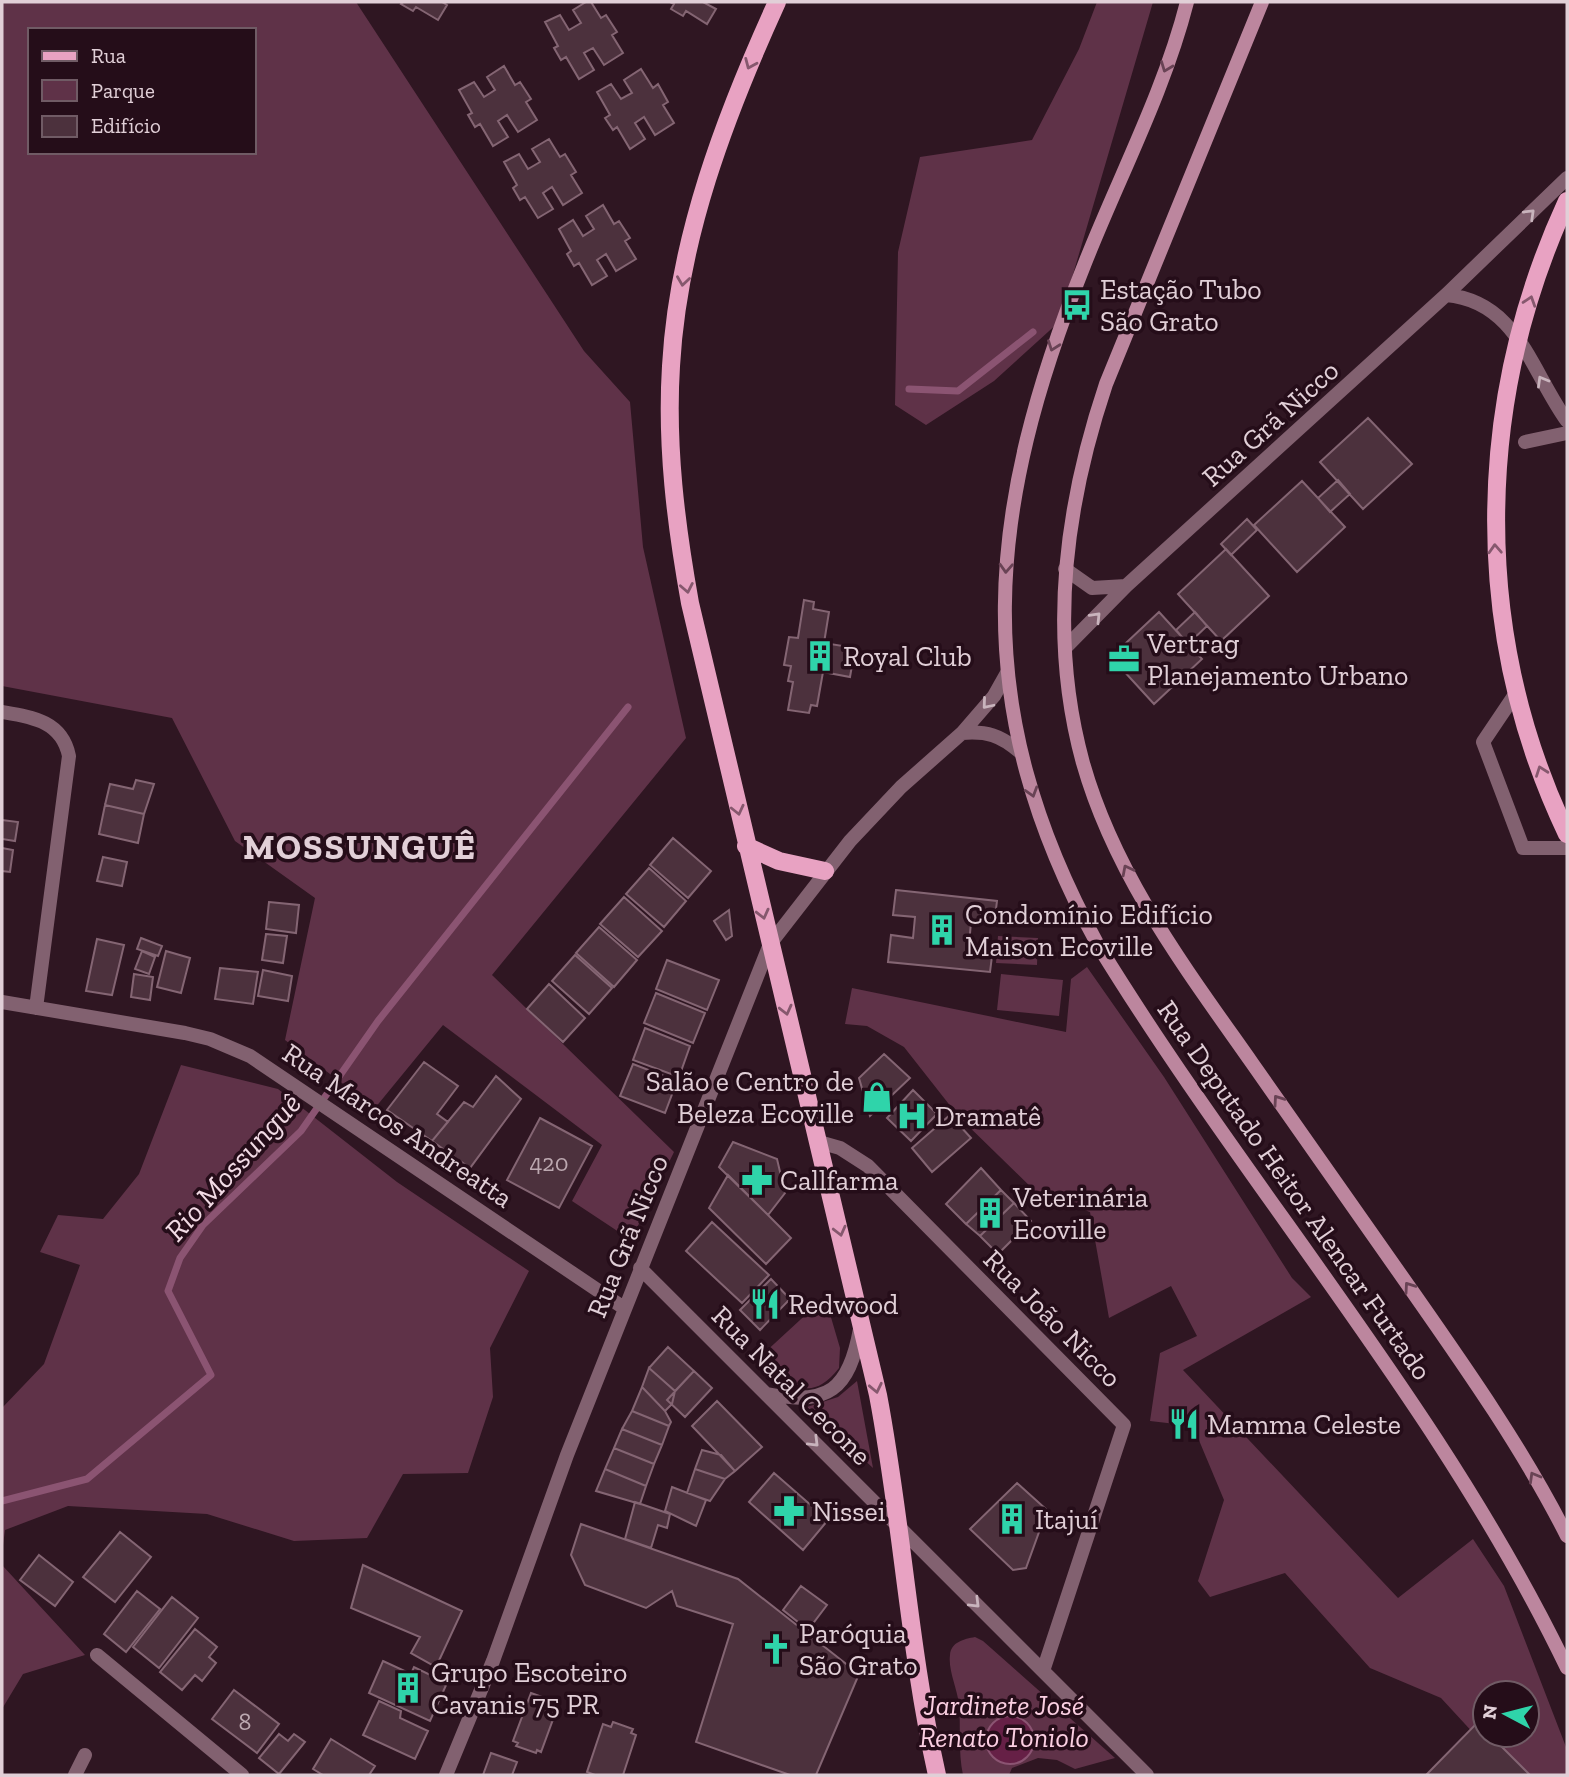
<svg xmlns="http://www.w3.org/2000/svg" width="1569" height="1777" font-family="'Zilla Slab',serif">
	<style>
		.green { fill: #5f3248; fill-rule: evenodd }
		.water { fill: #662046; stroke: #8b5472; stroke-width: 2 }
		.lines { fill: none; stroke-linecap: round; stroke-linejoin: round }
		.stream { stroke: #8b5472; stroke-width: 7 }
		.building { fill: #4c313d; stroke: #846573; stroke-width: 2 }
		.street { stroke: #826170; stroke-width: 14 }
		.secondary { stroke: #bc869e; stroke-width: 14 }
		.primary { stroke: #e8a2c2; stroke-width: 18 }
		.oneway { stroke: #86586e }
		.oneway2 { stroke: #694355 }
		.oneway3 { stroke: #c9b4bd }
		.labels { text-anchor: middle; stroke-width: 7; stroke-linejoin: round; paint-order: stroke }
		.number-label { font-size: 24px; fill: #bca8b0 }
		.poi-label { font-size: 28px; fill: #e1cfd7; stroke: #250d19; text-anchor: start }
		.street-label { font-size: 28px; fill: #e1cfd7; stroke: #250d19 }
		.park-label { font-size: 28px; font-style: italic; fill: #fbcfe2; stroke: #250d19 }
		.water-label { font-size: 30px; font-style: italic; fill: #f2dbe5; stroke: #250d19 }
		.district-label { font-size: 35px; font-weight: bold; letter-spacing: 2px; fill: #e1cfd7; stroke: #250d19 }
	</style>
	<rect width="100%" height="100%" fill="#2f1622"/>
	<path class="green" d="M 2,2 L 356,2 L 584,351 L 630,402 L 643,547 L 686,738 L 492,975 L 674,1152 L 631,1240 L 572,1201 L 602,1145 L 443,1025 L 375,1108 L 285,1040 L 315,898 L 235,841 L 172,718 L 2,686 ZM 30,30 L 254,30 L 254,152 L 30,152 Z
		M 1097,2 L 1153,2 L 1059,322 L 994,381 L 926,425 L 895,405 L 898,252 L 920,157 L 1032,140 L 1079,49 Z
		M 998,936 L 1038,938 L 1037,965 L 996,963 Z
		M 1087,967 L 1164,1077 L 1292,1278 L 1311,1297 L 1183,1370 L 1398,1598 L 1473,1539 L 1504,1586 L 1566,1747 L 1567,1775 L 1512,1775 L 1441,1698 L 1370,1668 L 1285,1573 L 1210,1597 L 1198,1581 L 1224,1500 L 1193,1426 L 1150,1421 L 1160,1353 L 1197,1336 L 1171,1286 L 1109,1318 L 1090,1212 L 1038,1194 L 959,1117 L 904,1047 L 867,1026 L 845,1024 L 852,988 L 1066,1032 L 1071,979 ZM 1485,1693 L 1527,1693 L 1527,1735 L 1485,1735 Z
		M 1001,974 L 1063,980 L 1059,1016 L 997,1010 Z
		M 181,1065 L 278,1089 L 397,1182 L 529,1271 L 490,1348 L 493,1397 L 468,1473 L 403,1474 L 367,1538 L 294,1541 L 207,1514 L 68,1506 L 5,1530 L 2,1553 L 2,1408 L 44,1364 L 80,1265 L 40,1252 L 58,1215 L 103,1219 L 139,1174 Z
		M 825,1297 L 840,1348 L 839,1368 C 809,1407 786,1382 761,1356 Z
		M 857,1381 L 873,1468 L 807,1407 L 838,1397 Z
		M 2,1565 L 85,1655 L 23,1674 L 2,1709 Z
		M 975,1637 L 983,1641 L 1115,1758 L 1075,1769 L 1057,1760 L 1038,1758 L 1012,1768 L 1009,1775 L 963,1775 C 958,1751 961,1728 959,1704 C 957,1688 948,1670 950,1655 C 951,1642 964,1639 975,1637 Z"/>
	<path class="water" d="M986 1740a24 24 0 1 1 48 0a24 24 0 1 1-48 0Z"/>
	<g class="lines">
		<path class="stream" d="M 909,389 L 958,391 L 1033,332
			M 2,1501 L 87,1479 L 211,1375 L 168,1291 L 180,1258 L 203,1225 L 301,1131 L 378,1021 L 628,707"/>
	</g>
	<path class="building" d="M 403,2 L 442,2 L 447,5 L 438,20 L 416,7 L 413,11 L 401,4 Z
		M 586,2 L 591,2 L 601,18 L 606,15 L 617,32 L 612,35 L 623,53 L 604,65 L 593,48 L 584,53 L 594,70 L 579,79 L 566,57 L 561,60 L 554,48 L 558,46 L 545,22 L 560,15 L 569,30 L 581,23 L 573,10 Z
		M 670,2 L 703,2 L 716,9 L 707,24 L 686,11 L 683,16 L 671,9 L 674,4 Z
		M 504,66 L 515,85 L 520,82 L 531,99 L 526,102 L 537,120 L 518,132 L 507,115 L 498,121 L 508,137 L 493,146 L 480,124 L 475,127 L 468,115 L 472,113 L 459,90 L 474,82 L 484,97 L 495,90 L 487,77 Z
		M 641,69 L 653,88 L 658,84 L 668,102 L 663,105 L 674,123 L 655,135 L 644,117 L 635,123 L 645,139 L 630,149 L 617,127 L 613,130 L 605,118 L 610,115 L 597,92 L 611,84 L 621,99 L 632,93 L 624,80 Z
		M 549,139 L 560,157 L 565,154 L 576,172 L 571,175 L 582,193 L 563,205 L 552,187 L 543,193 L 553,209 L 538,218 L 525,197 L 520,200 L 513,188 L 517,185 L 504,162 L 519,154 L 528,169 L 540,162 L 532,149 Z
		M 603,205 L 614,224 L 619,221 L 630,238 L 625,241 L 636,259 L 616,271 L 606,254 L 597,260 L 607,276 L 592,285 L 579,263 L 574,266 L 567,254 L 571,251 L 559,229 L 573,220 L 583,236 L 594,229 L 586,216 Z
		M 1368,418 L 1412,464 L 1363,509 L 1320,462 Z
		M 1338,480 L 1350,494 L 1330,512 L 1318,498 Z
		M 1302,481 L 1345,527 L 1297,572 L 1254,525 Z
		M 1247,519 L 1257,530 L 1231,555 L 1221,544 Z
		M 1226,549 L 1269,596 L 1221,641 L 1178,594 Z
		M 804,600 L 814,602 L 813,609 L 829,612 L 824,643 L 855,648 L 850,677 L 823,672 L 817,706 L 811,705 L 809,713 L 788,710 L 793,682 L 788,681 L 791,666 L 784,665 L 789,637 L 798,638 Z
		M 1159,612 L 1202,659 L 1154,704 L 1111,657 Z
		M 1195,612 L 1207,626 L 1188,644 L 1176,630 Z
		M 136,780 L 154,784 L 144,814 L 105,805 L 110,784 L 133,789 Z
		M 105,805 L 144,814 L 138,843 L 99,834 Z
		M 2,820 L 18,822 L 15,841 L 2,839 Z
		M 673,838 L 711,871 L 688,898 L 650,865 Z
		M 2,848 L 13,850 L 10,872 L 2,871 Z
		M 103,857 L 127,862 L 122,886 L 97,881 Z
		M 649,868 L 686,901 L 664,927 L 626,894 Z
		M 896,890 L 997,901 L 994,925 L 971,922 L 969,945 L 993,948 L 990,972 L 888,962 L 891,935 L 913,938 L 915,917 L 893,915 Z
		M 624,897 L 662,931 L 638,957 L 600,924 Z
		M 269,902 L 299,905 L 296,933 L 266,929 Z
		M 729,910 L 732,936 L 726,940 L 714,921 Z
		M 599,927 L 637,960 L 614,987 L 576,953 Z
		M 266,934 L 287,936 L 283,963 L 262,960 Z
		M 141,938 L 162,946 L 158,956 L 137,949 Z
		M 97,939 L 124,945 L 112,995 L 86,991 Z
		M 142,951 L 155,957 L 149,974 L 135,969 Z
		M 166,951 L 190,958 L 181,993 L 157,987 Z
		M 575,955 L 612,988 L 589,1014 L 552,981 Z
		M 667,960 L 719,980 L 707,1010 L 656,989 Z
		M 220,968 L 258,972 L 253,1004 L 215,999 Z
		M 263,970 L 292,976 L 288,1001 L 258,996 Z
		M 134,974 L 153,977 L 150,1000 L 131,997 Z
		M 549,984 L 585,1018 L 563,1042 L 527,1009 Z
		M 656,993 L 705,1013 L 693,1043 L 644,1023 Z
		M 645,1028 L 690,1046 L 679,1077 L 633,1060 Z
		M 884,1054 L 910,1078 L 870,1116 L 859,1078 Z
		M 424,1062 L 458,1086 L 437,1114 L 448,1122 L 432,1141 L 387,1110 Z
		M 633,1064 L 677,1081 L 665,1113 L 620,1096 Z
		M 496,1076 L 521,1099 L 470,1168 L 432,1141 L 464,1102 L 473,1107 Z
		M 913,1090 L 937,1114 L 911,1141 L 887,1118 Z
		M 950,1115 L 971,1138 L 932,1172 L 912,1148 Z
		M 540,1118 L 592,1146 L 559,1208 L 507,1180 Z
		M 733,1142 L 777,1159 L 785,1193 L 768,1215 L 719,1167 Z
		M 981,1168 L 1001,1190 L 966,1224 L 946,1204 Z
		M 728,1175 L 791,1238 L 766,1264 L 709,1208 Z
		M 1001,1190 L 1014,1203 L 980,1236 L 966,1224 Z
		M 1014,1203 L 1031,1221 L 998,1254 L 980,1236 Z
		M 712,1222 L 769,1275 L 742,1303 L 686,1251 Z
		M 771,1279 L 790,1299 L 760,1330 L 740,1310 Z
		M 668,1347 L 694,1371 L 675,1391 L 649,1368 Z
		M 649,1368 L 675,1391 L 672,1404 L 665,1411 L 642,1387 Z
		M 694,1371 L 712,1388 L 685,1417 L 667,1400 Z
		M 642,1387 L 665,1411 L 671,1422 L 669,1426 L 632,1411 Z
		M 717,1401 L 762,1447 L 735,1471 L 692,1426 Z
		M 632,1411 L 669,1426 L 662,1445 L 622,1429 Z
		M 622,1429 L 662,1445 L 654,1464 L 614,1448 Z
		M 614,1448 L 654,1464 L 646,1486 L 605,1469 Z
		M 702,1450 L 721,1455 L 735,1471 L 725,1479 L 695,1469 Z
		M 605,1469 L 646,1486 L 640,1504 L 596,1491 Z
		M 695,1469 L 725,1479 L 710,1501 L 687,1493 Z
		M 774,1473 L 828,1520 L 803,1550 L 749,1502 Z
		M 1017,1483 L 1047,1510 L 1026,1568 L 1013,1570 L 970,1529 Z
		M 672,1487 L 706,1500 L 696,1526 L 665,1511 Z
		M 635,1502 L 670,1514 L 667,1528 L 658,1525 L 651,1548 L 625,1539 Z
		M 581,1524 L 738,1579 L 859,1674 L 816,1775 L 790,1775 L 696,1742 L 733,1624 L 677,1606 L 672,1591 L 646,1608 L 585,1585 L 571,1555 Z
		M 120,1532 L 151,1557 L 115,1602 L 83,1577 Z
		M 39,1555 L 73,1582 L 55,1606 L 20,1580 Z
		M 363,1565 L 462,1611 L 436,1667 L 411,1653 L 420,1637 L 351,1608 Z
		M 801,1586 L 827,1605 L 808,1630 L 783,1610 Z
		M 137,1591 L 160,1609 L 126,1652 L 104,1634 Z
		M 172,1597 L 198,1618 L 159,1668 L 133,1647 Z
		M 195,1629 L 217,1647 L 209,1657 L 216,1663 L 202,1681 L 195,1675 L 182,1690 L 160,1672 Z
		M 383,1661 L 411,1674 L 414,1667 L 447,1683 L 430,1721 L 369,1693 Z
		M 234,1690 L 279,1724 L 257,1753 L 212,1719 Z
		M 531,1693 L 559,1703 L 541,1752 L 537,1750 L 536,1753 L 516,1746 L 518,1743 L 513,1741 Z
		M 379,1701 L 401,1711 L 400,1718 L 428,1731 L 415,1759 L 363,1735 Z
		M 613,1722 L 633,1729 L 631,1733 L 636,1735 L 623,1775 L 595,1775 L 587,1772 L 603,1724 L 611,1727 Z
		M 1477,1723 L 1485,1735 L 1490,1735 L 1530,1775 L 1426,1775 Z
		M 279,1734 L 288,1741 L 294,1734 L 305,1742 L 279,1774 L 259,1758 Z
		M 331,1739 L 375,1766 L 369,1775 L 323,1775 L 313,1769 Z
		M 491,1753 L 517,1762 L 512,1775 L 483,1775 Z"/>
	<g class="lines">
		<path class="street" d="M 1446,295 C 1517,301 1531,371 1567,421
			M 1525,442 L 1567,433
			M 1065,569 L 1092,588 L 1126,586
			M 1065,648 L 1126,586 L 1446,295 L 1567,178
			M 1516,693 L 1483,742 L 1523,848 L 1567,848
			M 2,712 C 32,717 62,721 69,756 L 36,1008
			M 962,733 C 987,731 1000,735 1020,752
			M 2,1002 L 185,1033 L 210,1039 L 250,1056 L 624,1308
			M 819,1142 L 840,1148 L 868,1166 L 1124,1425 L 1043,1671
			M 640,1268 L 1147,1775
			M 767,1394 C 828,1406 849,1390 860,1329
			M 97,1655 L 242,1775
			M 75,1775 L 85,1755
			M 446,1775 L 493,1661 L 567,1455 L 770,944 L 850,841 L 901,787 L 962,733 L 994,696 L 1007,673"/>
		<path class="secondary" d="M 1187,2 C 1164,92 1119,177 1085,263 C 986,510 966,705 1098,945 C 1248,1190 1442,1408 1567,1668
			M 1262,2 L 1106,384 C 1065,506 1048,636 1083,763 C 1115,876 1186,969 1252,1063 C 1305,1138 1357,1213 1410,1288 C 1466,1368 1523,1449 1567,1536"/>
		<path class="primary" d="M 777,2 C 725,116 678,239 671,366 C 666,446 676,525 690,603 L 878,1395 C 902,1521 909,1650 937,1775
			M 1567,201 C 1474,403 1471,633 1567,834
			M 746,846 L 779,861 L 825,871"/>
	</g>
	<defs><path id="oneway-chevron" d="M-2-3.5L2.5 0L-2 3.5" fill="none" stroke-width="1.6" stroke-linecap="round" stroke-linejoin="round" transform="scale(1.75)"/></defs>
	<g class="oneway">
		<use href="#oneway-chevron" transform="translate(750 64) rotate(113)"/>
		<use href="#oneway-chevron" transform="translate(683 281) rotate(98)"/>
		<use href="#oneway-chevron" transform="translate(1530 301) rotate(-72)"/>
		<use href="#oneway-chevron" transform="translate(1495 549) rotate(-93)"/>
		<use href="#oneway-chevron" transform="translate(687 588) rotate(79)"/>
		<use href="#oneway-chevron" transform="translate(1541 771) rotate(-110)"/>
		<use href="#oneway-chevron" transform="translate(738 810) rotate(77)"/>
		<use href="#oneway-chevron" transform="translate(763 914) rotate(76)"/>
		<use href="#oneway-chevron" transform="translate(786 1010) rotate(76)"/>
		<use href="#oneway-chevron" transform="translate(840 1231) rotate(76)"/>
		<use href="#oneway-chevron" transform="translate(876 1388) rotate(78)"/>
	</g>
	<g class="oneway2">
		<use href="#oneway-chevron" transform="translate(1166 67) rotate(111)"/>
		<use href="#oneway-chevron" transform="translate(1053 346) rotate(110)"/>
		<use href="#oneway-chevron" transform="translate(1006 568) rotate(93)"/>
		<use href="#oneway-chevron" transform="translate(1032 792) rotate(73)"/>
		<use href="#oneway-chevron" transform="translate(1127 870) rotate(-117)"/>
		<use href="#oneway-chevron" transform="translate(1278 1100) rotate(-125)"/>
		<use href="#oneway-chevron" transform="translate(1409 1287) rotate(-125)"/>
		<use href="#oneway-chevron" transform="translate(1534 1477) rotate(-120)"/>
	</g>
	<g class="oneway3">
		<use href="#oneway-chevron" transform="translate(1530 214) rotate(-44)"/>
		<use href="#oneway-chevron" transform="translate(1542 381) rotate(-120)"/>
		<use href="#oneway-chevron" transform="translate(1096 617) rotate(-46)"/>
		<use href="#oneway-chevron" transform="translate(987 704) rotate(130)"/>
		<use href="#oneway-chevron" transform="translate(814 1442) rotate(45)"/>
		<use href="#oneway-chevron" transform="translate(975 1603) rotate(45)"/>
	</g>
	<defs>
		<symbol id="bus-bare" viewBox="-9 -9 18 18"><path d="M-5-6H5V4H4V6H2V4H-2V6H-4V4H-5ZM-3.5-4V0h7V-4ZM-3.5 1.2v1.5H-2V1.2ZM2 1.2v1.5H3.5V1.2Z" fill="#2fd4aa" stroke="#250d19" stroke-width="2.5" paint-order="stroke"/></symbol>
		<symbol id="building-bare" viewBox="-9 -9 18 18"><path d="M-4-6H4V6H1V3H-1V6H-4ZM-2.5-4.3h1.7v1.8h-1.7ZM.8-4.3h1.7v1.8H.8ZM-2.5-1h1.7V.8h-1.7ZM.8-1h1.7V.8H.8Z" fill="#2fd4aa" stroke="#250d19" stroke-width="2.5" paint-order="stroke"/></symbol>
		<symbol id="office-bare" viewBox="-9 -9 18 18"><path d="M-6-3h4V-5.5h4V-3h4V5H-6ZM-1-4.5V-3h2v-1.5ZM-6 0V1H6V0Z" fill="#2fd4aa" stroke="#250d19" stroke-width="2.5" paint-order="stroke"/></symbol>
		<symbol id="shop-bare" viewBox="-9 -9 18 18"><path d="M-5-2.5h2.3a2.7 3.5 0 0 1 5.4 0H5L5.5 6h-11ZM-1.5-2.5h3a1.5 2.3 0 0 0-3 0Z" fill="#2fd4aa" stroke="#250d19" stroke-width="2.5" paint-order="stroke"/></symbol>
		<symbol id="hospital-bare" viewBox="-9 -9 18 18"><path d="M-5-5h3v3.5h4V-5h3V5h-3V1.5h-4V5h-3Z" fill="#2fd4aa" stroke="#250d19" stroke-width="2.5" paint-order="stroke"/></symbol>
		<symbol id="pharmacy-bare" viewBox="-9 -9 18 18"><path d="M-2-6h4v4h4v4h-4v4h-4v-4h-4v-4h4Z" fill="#2fd4aa" stroke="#250d19" stroke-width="2.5" paint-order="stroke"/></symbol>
		<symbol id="restaurant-bare" viewBox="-9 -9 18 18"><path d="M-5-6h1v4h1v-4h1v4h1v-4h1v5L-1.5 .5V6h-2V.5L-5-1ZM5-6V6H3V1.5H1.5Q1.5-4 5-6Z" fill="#2fd4aa" stroke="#250d19" stroke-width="2.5" paint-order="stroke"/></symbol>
		<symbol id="church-bare" viewBox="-9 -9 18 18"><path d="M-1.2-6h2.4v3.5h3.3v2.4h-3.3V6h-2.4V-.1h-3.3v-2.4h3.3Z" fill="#2fd4aa" stroke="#250d19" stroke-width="2.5" paint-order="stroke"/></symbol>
	</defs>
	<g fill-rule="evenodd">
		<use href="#bus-bare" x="1055" y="283" width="44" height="44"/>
		<use href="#building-bare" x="798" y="634" width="44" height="44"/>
		<use href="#office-bare" x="1102" y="637" width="44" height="44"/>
		<use href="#building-bare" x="920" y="908" width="44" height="44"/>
		<use href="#shop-bare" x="855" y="1075" width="44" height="44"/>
		<use href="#hospital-bare" x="890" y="1094" width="44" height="44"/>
		<use href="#pharmacy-bare" x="735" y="1158" width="44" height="44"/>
		<use href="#building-bare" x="968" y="1191" width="44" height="44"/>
		<use href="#restaurant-bare" x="743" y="1282" width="44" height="44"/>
		<use href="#restaurant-bare" x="1162" y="1402" width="44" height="44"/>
		<use href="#pharmacy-bare" x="767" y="1489" width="44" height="44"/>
		<use href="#building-bare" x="990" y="1497" width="44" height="44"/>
		<use href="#church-bare" x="754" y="1627" width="44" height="44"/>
		<use href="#building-bare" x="386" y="1666" width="44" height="44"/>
	</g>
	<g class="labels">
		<g class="number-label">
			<text x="549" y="1171">420</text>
			<text x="245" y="1730">8</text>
		</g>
		<g class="poi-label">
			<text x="1100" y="299">Estação Tubo<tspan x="1100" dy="32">São Grato</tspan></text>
			<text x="1147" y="653">Vertrag<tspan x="1147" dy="32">Planejamento Urbano</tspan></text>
			<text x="843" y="666">Royal Club</text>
			<text x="965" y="924">Condomínio Edifício<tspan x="965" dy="32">Maison Ecoville</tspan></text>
			<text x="854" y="1091" text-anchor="end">Salão e Centro de<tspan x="854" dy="32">Beleza Ecoville</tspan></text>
			<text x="935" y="1126">Dramatê</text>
			<text x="780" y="1190">Callfarma</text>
			<text x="1013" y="1207">Veterinária<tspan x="1013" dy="32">Ecoville</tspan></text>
			<text x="788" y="1314">Redwood</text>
			<text x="1207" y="1434">Mamma Celeste</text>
			<text x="812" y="1521">Nissei</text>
			<text x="1035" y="1529">Itajuí</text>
			<text x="799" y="1643">Paróquia<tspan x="799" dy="32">São Grato</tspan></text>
			<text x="431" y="1682">Grupo Escoteiro<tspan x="431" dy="32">Cavanis 75 PR</tspan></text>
		</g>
		<g class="street-label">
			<text transform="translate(1270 423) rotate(-42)" y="10">Rua Grã Nicco</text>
			<text transform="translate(398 1125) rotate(34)" y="10">Rua Marcos Andreatta</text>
			<text transform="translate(1295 1190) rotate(55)" y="10">Rua Deputado Heitor Alencar Furtado</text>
			<text transform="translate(627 1236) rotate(-68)" y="10">Rua Grã Nicco</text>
			<text transform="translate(1053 1318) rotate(45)" y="10">Rua João Nicco</text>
			<text transform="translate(792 1385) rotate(45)" y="10">Rua Natal Cecone</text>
		</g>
		<g class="park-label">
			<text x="1004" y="1715">Jardinete José<tspan x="1004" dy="32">Renato Toniolo</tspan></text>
		</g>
		<g class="water-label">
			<text transform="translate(233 1167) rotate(-48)" y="10">Rio Mossunguê</text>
		</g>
		<g class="district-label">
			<text x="360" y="859">MOSSUNGUÊ</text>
		</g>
	</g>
	<rect width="1569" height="1777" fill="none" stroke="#e1cfd7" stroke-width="7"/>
	<rect x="28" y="28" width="228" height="126" fill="#250d19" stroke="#705b65" stroke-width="2"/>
	<rect x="42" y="51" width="35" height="10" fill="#e8a2c2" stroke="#705b65" stroke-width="2"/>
	<text x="91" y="63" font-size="21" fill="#e1cfd7">Rua</text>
	<rect x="42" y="80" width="35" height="21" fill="#5f3248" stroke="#705b65" stroke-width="2"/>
	<text x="91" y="98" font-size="21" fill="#e1cfd7">Parque</text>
	<rect x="42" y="116" width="35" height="21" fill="#4c313d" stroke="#705b65" stroke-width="2"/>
	<text x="91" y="133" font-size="21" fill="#e1cfd7">Edifício</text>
	<g transform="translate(1506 1714) rotate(277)"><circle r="33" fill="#250d19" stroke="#705b65" stroke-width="2"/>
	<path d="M0-5L12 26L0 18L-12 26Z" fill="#2fd4aa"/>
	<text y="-10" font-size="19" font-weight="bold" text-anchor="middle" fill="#e1cfd7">N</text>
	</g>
</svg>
